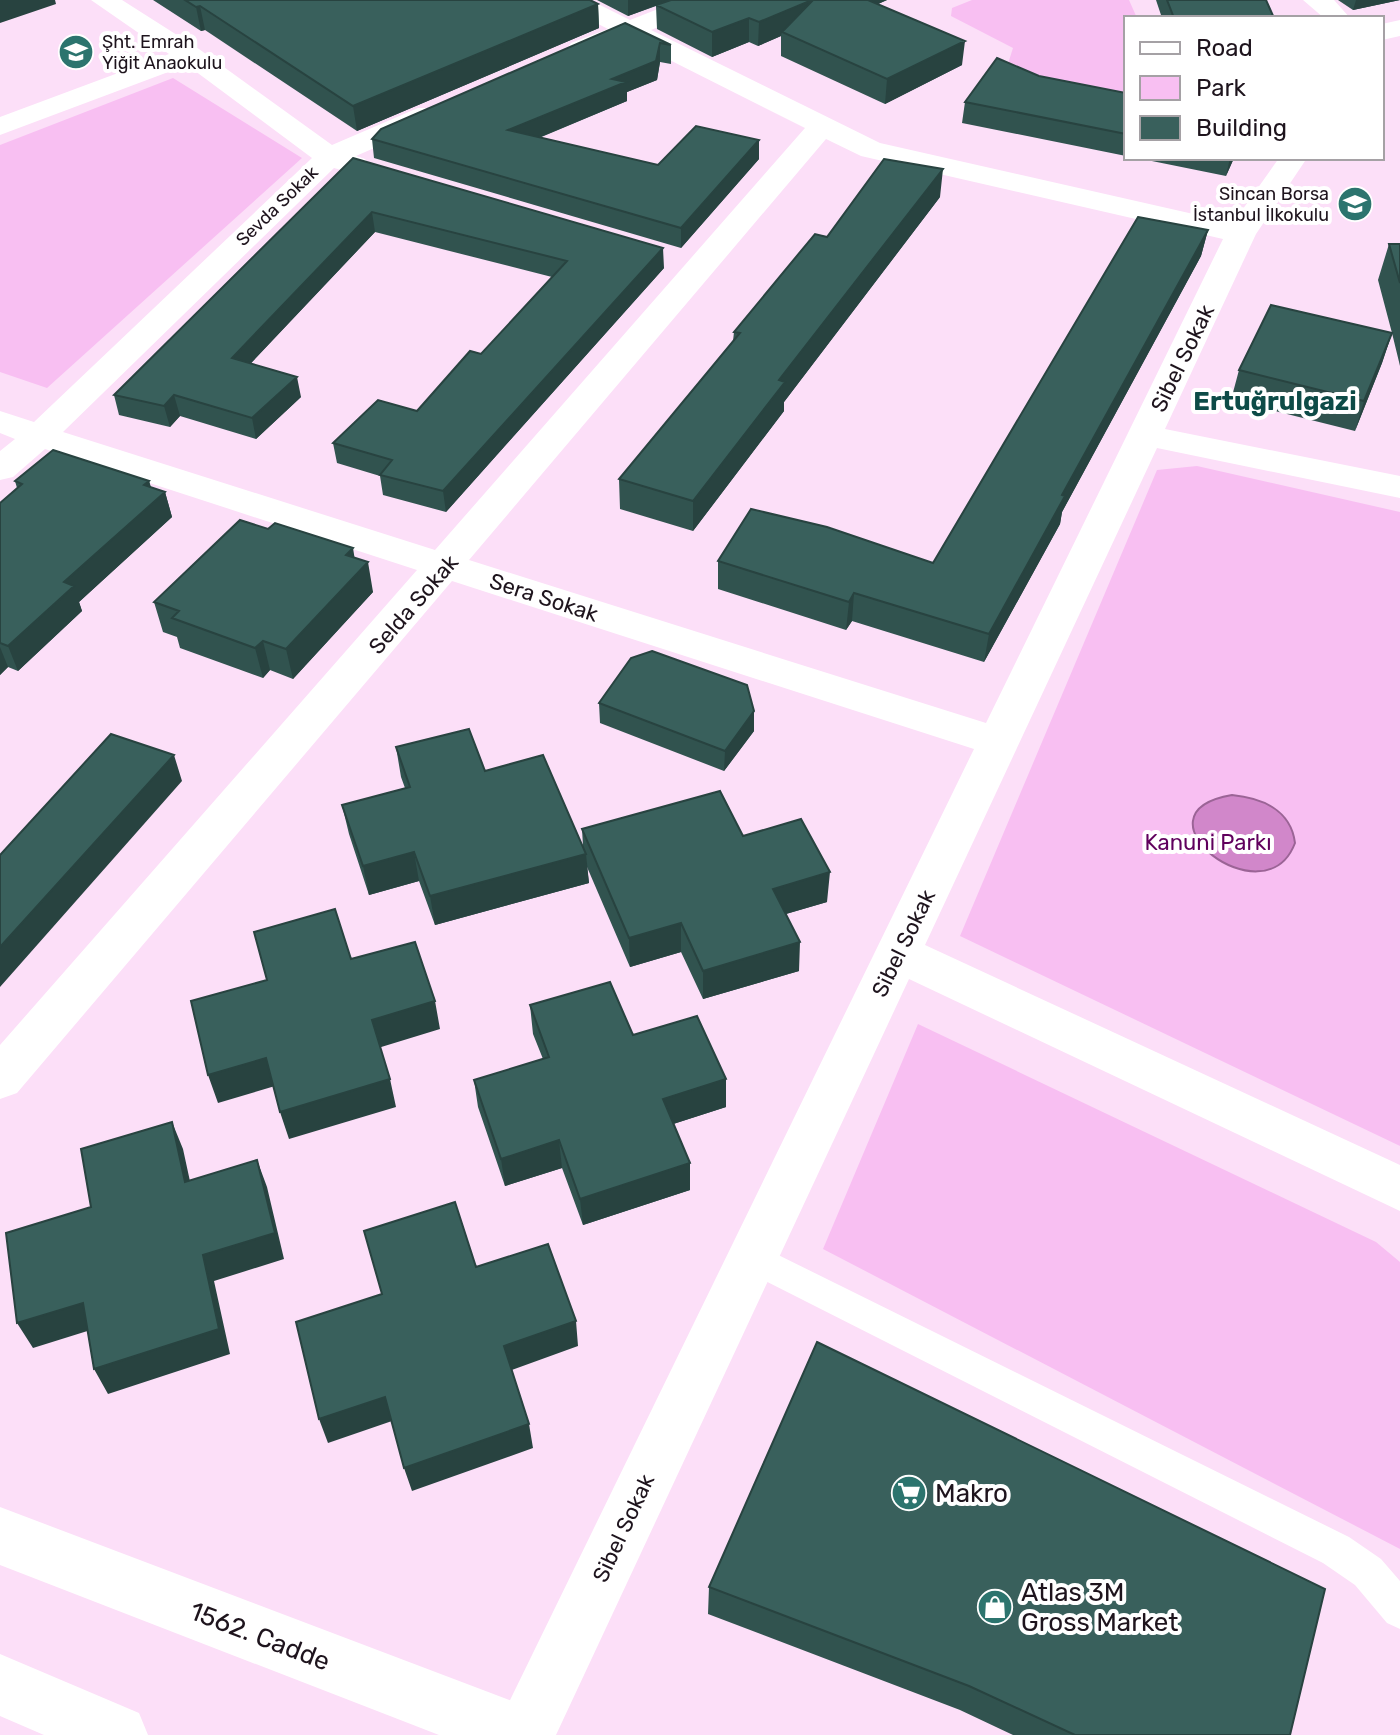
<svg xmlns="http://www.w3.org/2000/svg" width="1400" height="1735" font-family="Rubik,sans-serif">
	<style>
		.green { fill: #f8bff2 }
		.water { fill: #d187ca; stroke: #9b6496; stroke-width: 2 }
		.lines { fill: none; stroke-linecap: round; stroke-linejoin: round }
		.service { fill: #fff; fill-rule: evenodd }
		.minor { fill: #fff; fill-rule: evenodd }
		.secondary { fill: #fff; fill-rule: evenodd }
		.wall { fill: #31534f }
		.shaded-wall { fill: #284340 }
		.building { fill: #39605c; stroke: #284340; stroke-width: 2 }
		.labels { text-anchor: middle; stroke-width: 8; stroke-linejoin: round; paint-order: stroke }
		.far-poi-label { font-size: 18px; fill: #1e141d; stroke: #fff; text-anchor: start }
		.far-street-label { font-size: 18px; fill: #1e141d; stroke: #fff }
		.street-label { font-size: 22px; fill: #1e141d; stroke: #fff }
		.park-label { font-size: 22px; fill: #60005d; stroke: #fff }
		.far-district-label { font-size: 26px; font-weight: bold; fill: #0d4b47; stroke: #fff }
		.near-poi-label { font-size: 26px; fill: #1e141d; stroke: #fff; text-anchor: start }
		.near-street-label { font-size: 26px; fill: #1e141d; stroke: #fff }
	</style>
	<rect width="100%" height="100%" fill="#fcdff8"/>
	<path class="green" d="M 972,0 L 1129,0 L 1137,18 L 1126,18 L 1126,103 L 1004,76 L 1013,48 L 951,16 L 952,8 Z
		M 173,78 L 302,158 L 47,388 L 0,372 L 0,145 Z
		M 1197,466 L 1400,512 L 1400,1146 L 960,936 L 1157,470 Z
		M 918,1024 L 1376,1242 L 1400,1262 L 1400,1549 L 823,1249 Z"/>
	<path class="water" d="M 1232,795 C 1262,798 1291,810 1295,843 C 1265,922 1126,813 1232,795 Z"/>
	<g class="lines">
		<path class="service" d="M 752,1242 L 1349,1537 L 1381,1559 L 1400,1581 L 1400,1629 L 1387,1623 L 1355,1585 L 1323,1563 L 740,1268 L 735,1257 L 740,1246 Z"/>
		<path class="minor" d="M 91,0 L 122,0 L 199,49 L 332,145 L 418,108 L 438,108 L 442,114 L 438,120 L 356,156 L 365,159 L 370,165 L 365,171 L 355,174 L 334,168 L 63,432 L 435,550 L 805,128 L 628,39 L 589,55 L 571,55 L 567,49 L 571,43 L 608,29 L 561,5 L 557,0 L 590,0 L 630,20 L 681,0 L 717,0 L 713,5 L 651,30 L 880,143 L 1233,223 L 1279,158 L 1307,158 L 1256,234 L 1165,429 L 1400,476 L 1400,498 L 1157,448 L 925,945 L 1400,1165 L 1400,1211 L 909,979 L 556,1735 L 493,1735 L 974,749 L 452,581 L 17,1093 L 0,1099 L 0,1045 L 417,570 L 45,449 L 13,477 L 0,480 L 0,451 L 15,439 L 0,433 L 0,411 L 34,422 L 312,158 L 187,65 L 0,135 L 0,117 L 169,54 ZM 826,139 L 861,156 L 1223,239 L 986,723 L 469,560 Z
			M 1303,0 L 1334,0 L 1350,18 L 1324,18 Z
			M 1400,20 L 1400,36 L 1382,40 L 1382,24 Z"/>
		<path class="secondary" d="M 0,1507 L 520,1704 L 542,1713 L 551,1735 L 439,1735 L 0,1565 Z
			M 0,1654 L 139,1713 L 148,1735 L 44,1735 L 0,1716 Z"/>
	</g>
	<path class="wall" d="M 153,0 L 590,0 L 598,4 L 599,28 L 357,131 L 205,30 L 201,31 Z
		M 597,0 L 887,0 L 878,4 L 962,65 L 885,104 L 781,56 L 781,36 L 758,46 L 749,42 L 712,57 L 657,29 L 656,6 L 628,16 Z
		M 1156,0 L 1266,0 L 1274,18 L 1162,18 Z
		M 1338,0 L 1400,0 L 1353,10 Z
		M 625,23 L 671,45 L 671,64 L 660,62 L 657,80 L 627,92 L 627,101 L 539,138 L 658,165 L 759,159 L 681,248 L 374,158 L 372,139 Z
		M 1039,76 L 1126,93 L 1126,156 L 962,123 L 965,102 Z
		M 353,158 L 664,268 L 446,512 L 383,495 L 380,476 L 337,463 L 333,443 L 417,411 L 481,354 L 552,277 L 375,232 L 251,363 L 301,397 L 256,439 L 180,416 L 170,427 L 119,415 L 114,395 Z
		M 1137,158 L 1234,158 L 1226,176 Z
		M 940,197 L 784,402 L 784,411 L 693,531 L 620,509 L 619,479 L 733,341 L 734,332 L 827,237 Z
		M 1208,230 L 1201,256 L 1062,512 L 1060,524 L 984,662 L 852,621 L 846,630 L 718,589 L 718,561 L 933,563 Z
		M 1389,244 L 1400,244 L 1400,366 L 1392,333 L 1382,363 L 1355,431 L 1231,400 L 1239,370 L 1392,333 L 1378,280 Z
		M 15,481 L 149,481 L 151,487 L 165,492 L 172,517 L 79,602 L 82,611 L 18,671 L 8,667 L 0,675 L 0,503 L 17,488 Z
		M 354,558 L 373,592 L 293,679 L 270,670 L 263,678 L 180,648 L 177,637 L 163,632 L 154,602 Z
		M 599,703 L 754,731 L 724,771 L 600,723 Z
		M 396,747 L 485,771 L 583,846 L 582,829 L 743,836 L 827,902 L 786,914 L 799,971 L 703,999 L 681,952 L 630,967 L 587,867 L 589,883 L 435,925 L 419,881 L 369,895 L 349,834 L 342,805 L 405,788 L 401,777 Z
		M 530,1005 L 633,1035 L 726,1107 L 673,1124 L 690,1163 L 690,1190 L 583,1225 L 562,1168 L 505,1186 L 478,1107 L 474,1080 L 543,1059 L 533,1034 Z
		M 709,1587 L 1290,1735 L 1013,1735 L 960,1710 L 708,1614 Z"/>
	<path class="shaded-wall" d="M 0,0 L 55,0 L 56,4 L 0,23 Z
		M 628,0 L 671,0 L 628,16 Z
		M 812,0 L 786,34 L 782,32 L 781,36 L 758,46 L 759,22 Z
		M 850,0 L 887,0 L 849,17 Z
		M 1356,0 L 1400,0 L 1353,10 Z
		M 598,4 L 599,28 L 357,131 L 353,106 Z
		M 200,6 L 205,30 L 201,31 L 196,7 Z
		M 749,18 L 749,42 L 712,57 L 712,32 Z
		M 965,41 L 962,65 L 885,104 L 887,79 Z
		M 660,43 L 660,62 L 657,80 L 627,92 L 627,101 L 509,150 L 508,130 L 612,79 Z
		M 759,140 L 759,159 L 681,248 L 681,228 Z
		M 1230,158 L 1234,158 L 1226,176 Z
		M 943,169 L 940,197 L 784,402 L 784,411 L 693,531 L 693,501 L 779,380 Z
		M 372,212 L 375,232 L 237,378 L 232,358 Z
		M 1208,230 L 1201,256 L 1062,512 L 1060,524 L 984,662 L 989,634 L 1062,495 Z
		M 663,248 L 664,268 L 446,512 L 443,491 Z
		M 1392,333 L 1382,363 L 1355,431 L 1364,401 Z
		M 297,377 L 301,397 L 256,439 L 252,418 Z
		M 174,395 L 180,416 L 170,427 L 164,406 Z
		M 149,481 L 154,501 L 165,492 L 172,517 L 79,602 L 82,611 L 18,671 L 8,646 L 64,582 Z
		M 353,548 L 357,573 L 368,562 L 373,592 L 293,679 L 286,649 L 346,555 Z
		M 854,593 L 852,621 L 846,630 L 849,602 Z
		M 263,641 L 270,670 L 263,678 L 255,648 Z
		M 0,647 L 8,667 L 0,675 Z
		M 754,711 L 754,731 L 724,771 L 725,751 Z
		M 174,755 L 182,781 L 0,987 L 0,947 Z
		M 414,852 L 419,881 L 369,895 L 363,866 Z
		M 586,854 L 589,883 L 435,925 L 430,896 Z
		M 830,872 L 827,902 L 772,918 L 773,889 Z
		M 681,923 L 681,952 L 630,967 L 629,938 Z
		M 800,942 L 799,971 L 703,999 L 703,971 Z
		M 435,1001 L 440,1029 L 378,1048 L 372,1020 Z
		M 266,1058 L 275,1086 L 218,1103 L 208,1075 Z
		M 390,1079 L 396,1107 L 289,1139 L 280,1112 Z
		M 726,1079 L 726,1107 L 664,1127 L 663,1099 Z
		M 172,1122 L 183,1149 L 196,1209 L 185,1182 Z
		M 559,1140 L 562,1168 L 505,1186 L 501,1159 Z
		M 257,1160 L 267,1187 L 284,1259 L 214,1281 L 230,1354 L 108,1394 L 94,1369 Z
		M 690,1163 L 690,1190 L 583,1225 L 580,1199 Z
		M 83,1303 L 97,1328 L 33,1348 L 17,1323 Z
		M 576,1321 L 578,1346 L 509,1371 L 504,1346 Z
		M 385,1397 L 392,1421 L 328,1443 L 319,1419 Z
		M 529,1424 L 533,1448 L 412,1491 L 404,1468 Z"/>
	<path class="building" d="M 185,0 L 590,0 L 598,4 L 353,106 L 200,6 L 196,7 Z
		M 671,0 L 812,0 L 759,22 L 749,18 L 712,32 L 656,5 Z
		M 813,0 L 868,0 L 965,41 L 887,79 L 782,32 Z
		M 1167,0 L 1266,0 L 1274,18 L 1174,18 Z
		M 625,23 L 671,45 L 660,43 L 656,61 L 612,79 L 626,82 L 508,130 L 658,165 L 696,126 L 759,140 L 681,228 L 372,139 L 381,129 Z
		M 997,58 L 1039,76 L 1126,93 L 1126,134 L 965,102 Z
		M 353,158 L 663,248 L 443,491 L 380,475 L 392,460 L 333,443 L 378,400 L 417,411 L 470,351 L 481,354 L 567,261 L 372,212 L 232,358 L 297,377 L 252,418 L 174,395 L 164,406 L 114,395 Z
		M 884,159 L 943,169 L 779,380 L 785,382 L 693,501 L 619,479 L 740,333 L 734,332 L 815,234 L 827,237 Z
		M 1138,217 L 1208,230 L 1062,495 L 1065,496 L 989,634 L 854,593 L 849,602 L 718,561 L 751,509 L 827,527 L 933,563 Z
		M 1389,244 L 1400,244 L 1400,283 Z
		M 1271,305 L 1392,333 L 1364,401 L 1239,370 Z
		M 53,450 L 149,481 L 144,485 L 165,492 L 64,582 L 74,586 L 8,646 L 0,643 L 0,503 L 22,484 L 15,481 Z
		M 240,520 L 268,529 L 275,523 L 353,548 L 346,555 L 368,562 L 286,649 L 263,641 L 255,648 L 172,618 L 179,611 L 154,602 Z
		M 652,651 L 747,685 L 754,711 L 725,751 L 599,703 L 631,658 Z
		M 469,729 L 485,771 L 543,755 L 586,854 L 430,896 L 414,852 L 363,866 L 342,805 L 410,787 L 396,747 Z
		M 111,734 L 174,755 L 0,947 L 0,855 Z
		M 720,791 L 743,836 L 801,819 L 830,872 L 773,889 L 800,942 L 703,971 L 681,923 L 629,938 L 582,829 Z
		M 335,909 L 351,959 L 415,942 L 435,1001 L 372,1020 L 390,1079 L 280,1112 L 266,1058 L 208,1075 L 191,1001 L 267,980 L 254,932 Z
		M 610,982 L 633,1035 L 697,1016 L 726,1079 L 663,1099 L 690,1163 L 580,1199 L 559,1140 L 501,1159 L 474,1080 L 549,1057 L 530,1005 Z
		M 172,1122 L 185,1182 L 257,1160 L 275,1233 L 203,1255 L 219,1329 L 94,1369 L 83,1303 L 17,1323 L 6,1233 L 91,1207 L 81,1149 Z
		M 455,1202 L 476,1267 L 548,1244 L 576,1321 L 504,1346 L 529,1424 L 404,1468 L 385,1397 L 319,1419 L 296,1322 L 382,1294 L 364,1231 Z
		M 817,1342 L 1325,1589 L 1290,1735 L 1075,1735 L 969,1686 L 709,1587 Z"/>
	<defs>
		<symbol id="school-disc" viewBox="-11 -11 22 22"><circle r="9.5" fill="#2c746e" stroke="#fff"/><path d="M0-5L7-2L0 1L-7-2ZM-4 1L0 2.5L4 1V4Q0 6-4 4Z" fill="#fff"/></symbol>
		<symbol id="supermarket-disc" viewBox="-11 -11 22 22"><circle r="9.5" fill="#2c746e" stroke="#fff"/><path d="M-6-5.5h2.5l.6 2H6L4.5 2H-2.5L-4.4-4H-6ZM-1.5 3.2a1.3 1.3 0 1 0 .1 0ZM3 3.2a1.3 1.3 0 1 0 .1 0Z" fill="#fff"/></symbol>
		<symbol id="shop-disc" viewBox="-11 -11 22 22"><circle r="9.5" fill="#2c746e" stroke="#fff"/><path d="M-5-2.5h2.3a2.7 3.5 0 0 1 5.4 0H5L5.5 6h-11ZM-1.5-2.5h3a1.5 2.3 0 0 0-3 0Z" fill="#fff"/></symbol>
	</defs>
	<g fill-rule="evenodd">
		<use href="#school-disc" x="56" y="32" width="40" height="40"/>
		<use href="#school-disc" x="1335" y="184" width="40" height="40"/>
		<use href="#supermarket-disc" x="889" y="1473" width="40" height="40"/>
		<use href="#shop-disc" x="975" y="1587" width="40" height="40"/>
	</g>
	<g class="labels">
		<g class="far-poi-label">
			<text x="102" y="48">Şht. Emrah<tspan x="102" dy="21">Yiğit Anaokulu</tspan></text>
			<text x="1329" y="200" text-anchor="end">Sincan Borsa<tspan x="1329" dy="21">İstanbul İlkokulu</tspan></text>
		</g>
		<g class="far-street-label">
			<text transform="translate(277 206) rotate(-44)" y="6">Sevda Sokak</text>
		</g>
		<g class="street-label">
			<text transform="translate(1182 358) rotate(-64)" y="8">Sibel Sokak</text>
			<text transform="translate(544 597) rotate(18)" y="8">Sera Sokak</text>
			<text transform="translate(413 604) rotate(-49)" y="8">Selda Sokak</text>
			<text transform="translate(903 943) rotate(-64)" y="8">Sibel Sokak</text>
			<text transform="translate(623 1528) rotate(-65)" y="8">Sibel Sokak</text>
		</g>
		<g class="park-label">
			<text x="1208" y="850">Kanuni Parkı</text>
		</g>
		<g class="far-district-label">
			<text x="1275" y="410">Ertuğrulgazi</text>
		</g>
		<g class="near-poi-label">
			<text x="935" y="1502">Makro</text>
			<text x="1021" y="1601">Atlas 3M<tspan x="1021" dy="30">Gross Market</tspan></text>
		</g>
		<g class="near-street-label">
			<text transform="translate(260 1636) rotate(21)" y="9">1562. Cadde</text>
		</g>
	</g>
	<rect x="1124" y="16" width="260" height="144" fill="#ffffff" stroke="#a5a1a5" stroke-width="2"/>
	<rect x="1140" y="42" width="40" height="12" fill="#ffffff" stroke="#a5a1a5" stroke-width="2"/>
	<text x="1196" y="56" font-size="24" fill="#1e141d">Road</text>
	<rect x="1140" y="76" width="40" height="24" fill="#f8bff2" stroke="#a5a1a5" stroke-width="2"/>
	<text x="1196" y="96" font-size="24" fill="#1e141d">Park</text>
	<rect x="1140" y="116" width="40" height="24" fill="#39605c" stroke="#a5a1a5" stroke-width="2"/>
	<text x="1196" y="136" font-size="24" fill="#1e141d">Building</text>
</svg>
